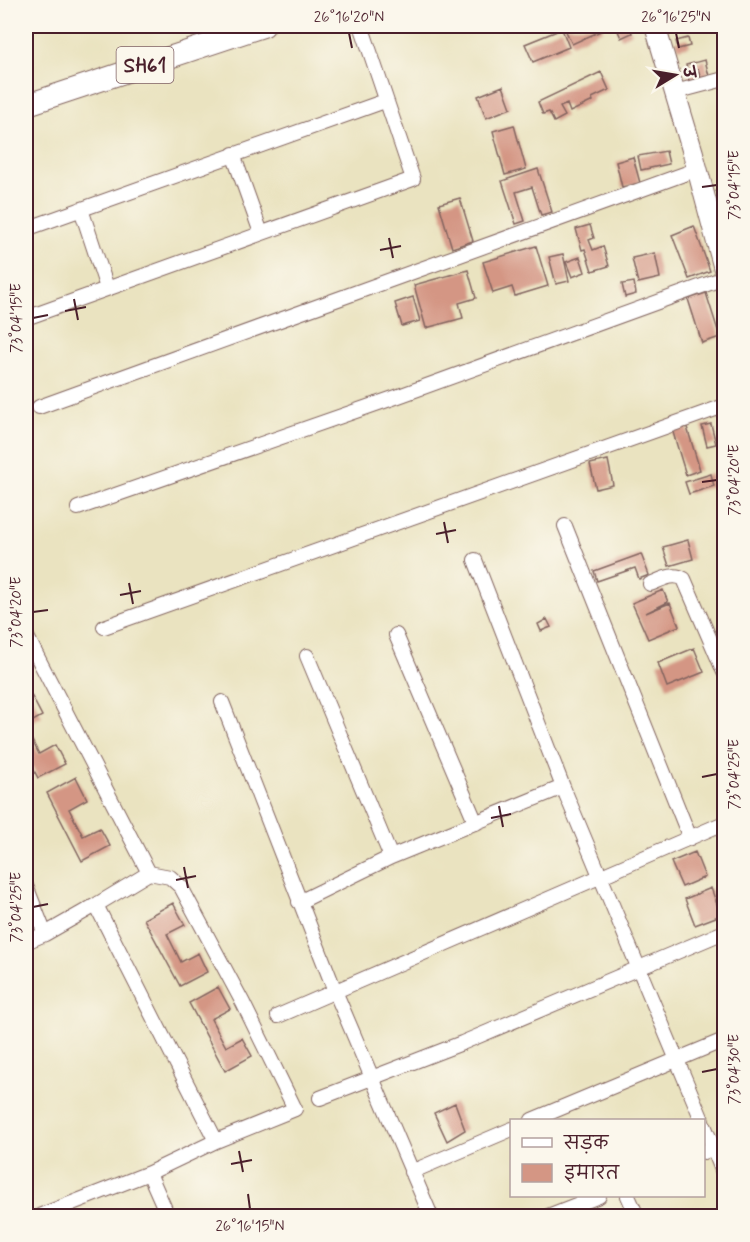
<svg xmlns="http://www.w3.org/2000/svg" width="750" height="1242" font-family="Mynerve,'Playpen Sans Deva',sans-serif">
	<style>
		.building { fill: #d49684 }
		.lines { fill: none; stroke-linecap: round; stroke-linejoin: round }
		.street-casing { stroke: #82645f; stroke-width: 16 }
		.secondary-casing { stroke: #82645f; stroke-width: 22 }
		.primary-casing { stroke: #82645f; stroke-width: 23 }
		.street { stroke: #fff; stroke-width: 14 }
		.secondary { stroke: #fff; stroke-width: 20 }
		.primary { stroke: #fff; stroke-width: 21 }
		.ticks { fill: none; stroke: #4a1f2b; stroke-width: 2 }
		.labels { text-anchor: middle; stroke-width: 5; stroke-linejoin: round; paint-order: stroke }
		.shield { fill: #fbf7ec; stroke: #7f6065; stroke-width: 1.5 }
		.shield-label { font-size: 21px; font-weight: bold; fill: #4a1f2b }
		.neatline { fill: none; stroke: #4a1f2b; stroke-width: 2 }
		.ticks-label { font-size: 15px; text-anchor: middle; fill: #4a1f2b }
	</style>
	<rect width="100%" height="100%" fill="#fbf7ec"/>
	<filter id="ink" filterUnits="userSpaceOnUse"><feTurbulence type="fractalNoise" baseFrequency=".0167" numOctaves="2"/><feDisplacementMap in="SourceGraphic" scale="12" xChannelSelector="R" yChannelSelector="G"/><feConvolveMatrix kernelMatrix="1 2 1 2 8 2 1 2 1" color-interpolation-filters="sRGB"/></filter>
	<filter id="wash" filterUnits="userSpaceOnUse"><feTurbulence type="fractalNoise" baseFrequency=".008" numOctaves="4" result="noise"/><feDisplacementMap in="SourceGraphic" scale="24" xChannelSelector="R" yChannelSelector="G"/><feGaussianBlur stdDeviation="1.35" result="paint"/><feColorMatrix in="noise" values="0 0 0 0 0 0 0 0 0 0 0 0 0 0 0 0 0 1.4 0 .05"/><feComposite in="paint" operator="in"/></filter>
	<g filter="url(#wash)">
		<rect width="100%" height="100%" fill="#eae3c0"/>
		<g id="blocks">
			<path class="building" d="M 567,26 L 601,26 L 603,30 L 572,44 L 564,27 Z
				M 616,26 L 628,26 L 632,33 L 621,38 Z
				M 562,29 L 569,47 L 533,62 L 525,44 Z
				M 688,38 L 690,46 L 678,49 L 676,41 Z
				M 705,60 L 709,76 L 701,78 L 698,69 L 700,78 L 689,81 L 686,65 Z
				M 601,72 L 609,90 L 592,98 L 593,101 L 570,112 L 567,104 L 560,107 L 565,116 L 554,122 L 549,112 L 543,114 L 538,102 Z
				M 503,86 L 511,108 L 486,118 L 478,96 Z
				M 514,125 L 526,169 L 505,175 L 493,131 Z
				M 666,151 L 669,164 L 641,170 L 638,156 Z
				M 633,157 L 640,183 L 622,187 L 616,162 Z
				M 538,169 L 552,212 L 541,215 L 532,187 L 516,192 L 525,221 L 516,224 L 502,181 Z
				M 460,198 L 473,241 L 452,248 L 439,204 Z
				M 590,225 L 594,238 L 589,240 L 593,250 L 603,246 L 609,266 L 592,271 L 585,249 L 582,250 L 576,229 Z
				M 694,226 L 710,271 L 689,279 L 672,235 Z
				M 536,246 L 548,286 L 515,296 L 512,287 L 493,293 L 483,262 Z
				M 655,253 L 660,278 L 638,283 L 632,258 Z
				M 563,254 L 569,281 L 556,284 L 549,257 Z
				M 580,257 L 585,272 L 572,277 L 566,262 Z
				M 468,270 L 476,298 L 459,303 L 463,318 L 426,328 L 414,285 Z
				M 634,282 L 636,294 L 625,297 L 622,284 Z
				M 706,293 L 720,337 L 702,343 L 688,299 Z
				M 413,297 L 420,321 L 402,326 L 395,303 Z
				M 686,424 L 700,470 L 686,475 L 672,429 Z
				M 711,424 L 716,444 L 707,446 L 702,426 Z
				M 608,460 L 613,485 L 596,489 L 590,464 Z
				M 711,474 L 714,486 L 689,494 L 685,482 Z
				M 688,540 L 693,559 L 669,566 L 663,547 Z
				M 641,554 L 649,575 L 639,579 L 635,568 L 597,581 L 594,571 Z
				M 663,590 L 668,602 L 646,613 L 670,603 L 679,626 L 648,639 L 632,603 Z
				M 547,619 L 551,627 L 541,631 L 538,624 Z
				M 694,648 L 704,672 L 667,687 L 658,663 Z
				M 31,695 L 42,716 L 26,725 L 26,698 Z
				M 26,729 L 39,754 L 55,745 L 65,764 L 38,778 L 26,755 Z
				M 76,777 L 87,799 L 69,809 L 83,836 L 100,828 L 110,846 L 82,861 L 47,793 Z
				M 695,852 L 705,877 L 682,887 L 671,862 Z
				M 711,888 L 721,915 L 695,925 L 685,899 Z
				M 173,903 L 185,925 L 167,934 L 181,962 L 198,953 L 207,972 L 180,986 L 144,919 Z
				M 218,987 L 230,1009 L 211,1019 L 226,1047 L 242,1038 L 252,1056 L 225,1071 L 189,1003 Z
				M 455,1103 L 465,1130 L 447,1141 L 434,1113 Z"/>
		</g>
	</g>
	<g filter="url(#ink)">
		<use href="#blocks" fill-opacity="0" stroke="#82645f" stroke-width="1.5"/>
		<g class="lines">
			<defs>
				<path id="street" d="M 675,92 L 724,79
					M 233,154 L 261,233
					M 81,209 L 107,288
					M 26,229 L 385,101
					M 26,318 L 413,179 L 363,31
					M 39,407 L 698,169
					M 78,508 L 396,397 L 724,278
					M 565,526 L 690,838
					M 475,560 L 563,787 L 702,1120
					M 650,584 C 661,580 673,572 684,579 L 724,672
					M 104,627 L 724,406
					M 26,635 L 149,873 L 96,905 L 216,1141 L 295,1109 L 243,1003 L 181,887 L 170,877 L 149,873
					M 396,635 L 476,823
					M 307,656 L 391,857
					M 222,702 L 335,991 L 431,1216
					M 26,886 L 45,934
					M 299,902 L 391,857 L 563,787
					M 26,942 L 45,934 L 96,905
					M 278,1016 L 724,823
					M 320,1098 L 462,1043 L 724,932
					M 532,1120 L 724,1040
					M 704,1125 L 724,1175
					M 704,1152 L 724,1143
					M 411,1172 L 512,1129
					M 149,1173 L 168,1216
					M 628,1196 L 637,1216
					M 39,1216 L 149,1173 L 216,1141
					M 548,1216 L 599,1196"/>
				<path id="secondary" d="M 655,26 L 693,153 L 724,269"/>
				<path id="primary" d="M 26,105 L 264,26"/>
			</defs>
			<use href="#street" class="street-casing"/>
			<use href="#secondary" class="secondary-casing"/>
			<use href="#primary" class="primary-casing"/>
			<use href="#street" class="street"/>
			<use href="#secondary" class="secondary"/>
			<use href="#primary" class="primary"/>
		</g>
	</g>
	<path class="ticks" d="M 349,33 L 352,48M 676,33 L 679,48M 702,187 L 717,185M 389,238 L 393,258M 380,250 L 401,246M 74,299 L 78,320M 65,311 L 86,307M 33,318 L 48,315M 702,482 L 717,480M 444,522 L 448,543M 436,534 L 456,530M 129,583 L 133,604M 120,595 L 141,591M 33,612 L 48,610M 702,777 L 717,774M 499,806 L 503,827M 491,818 L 511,814M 184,867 L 188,888M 176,880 L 196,876M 33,907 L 48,904M 702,1072 L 717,1069M 239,1151 L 243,1172M 231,1164 L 252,1160M 248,1194 L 250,1209"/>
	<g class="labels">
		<rect class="shield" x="116.5" y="47" width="57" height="36" rx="4.5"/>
		<g class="shield-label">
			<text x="145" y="72">SH61</text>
		</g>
	</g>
	<rect width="750" height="1242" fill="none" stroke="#fbf7ec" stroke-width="66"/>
	<rect x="510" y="1119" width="195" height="78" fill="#fbf7ec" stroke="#b4a19f" stroke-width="1.5"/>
	<rect x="522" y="1138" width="30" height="9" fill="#ffffff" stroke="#b4a19f" stroke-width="1.5"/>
	<text x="564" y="1149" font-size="18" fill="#4a1f2b">सड़क</text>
	<rect x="522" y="1164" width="30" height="18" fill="#d49684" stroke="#b4a19f" stroke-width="1.5"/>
	<text x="564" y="1179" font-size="18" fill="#4a1f2b">इमारत</text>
	<g transform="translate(675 75) rotate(79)" stroke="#fbf7ec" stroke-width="4.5" paint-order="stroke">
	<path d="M0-4.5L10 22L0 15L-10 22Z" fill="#4a1f2b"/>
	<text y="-9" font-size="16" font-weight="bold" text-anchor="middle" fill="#4a1f2b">उ</text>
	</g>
	<rect x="33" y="33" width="684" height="1176" class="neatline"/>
	<g class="ticks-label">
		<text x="349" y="22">26°16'20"N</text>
		<text x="676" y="22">26°16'25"N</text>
		<text transform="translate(734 185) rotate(-90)" y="5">73°04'15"E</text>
		<text transform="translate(16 318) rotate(-90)" y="5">73°04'15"E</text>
		<text transform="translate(734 480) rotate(-90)" y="5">73°04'20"E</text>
		<text transform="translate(16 612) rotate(-90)" y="5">73°04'20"E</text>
		<text transform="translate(734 774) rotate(-90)" y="5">73°04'25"E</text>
		<text transform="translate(16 907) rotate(-90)" y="5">73°04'25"E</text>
		<text transform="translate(734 1069) rotate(-90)" y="5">73°04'30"E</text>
		<text x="250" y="1231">26°16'15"N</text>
	</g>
</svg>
